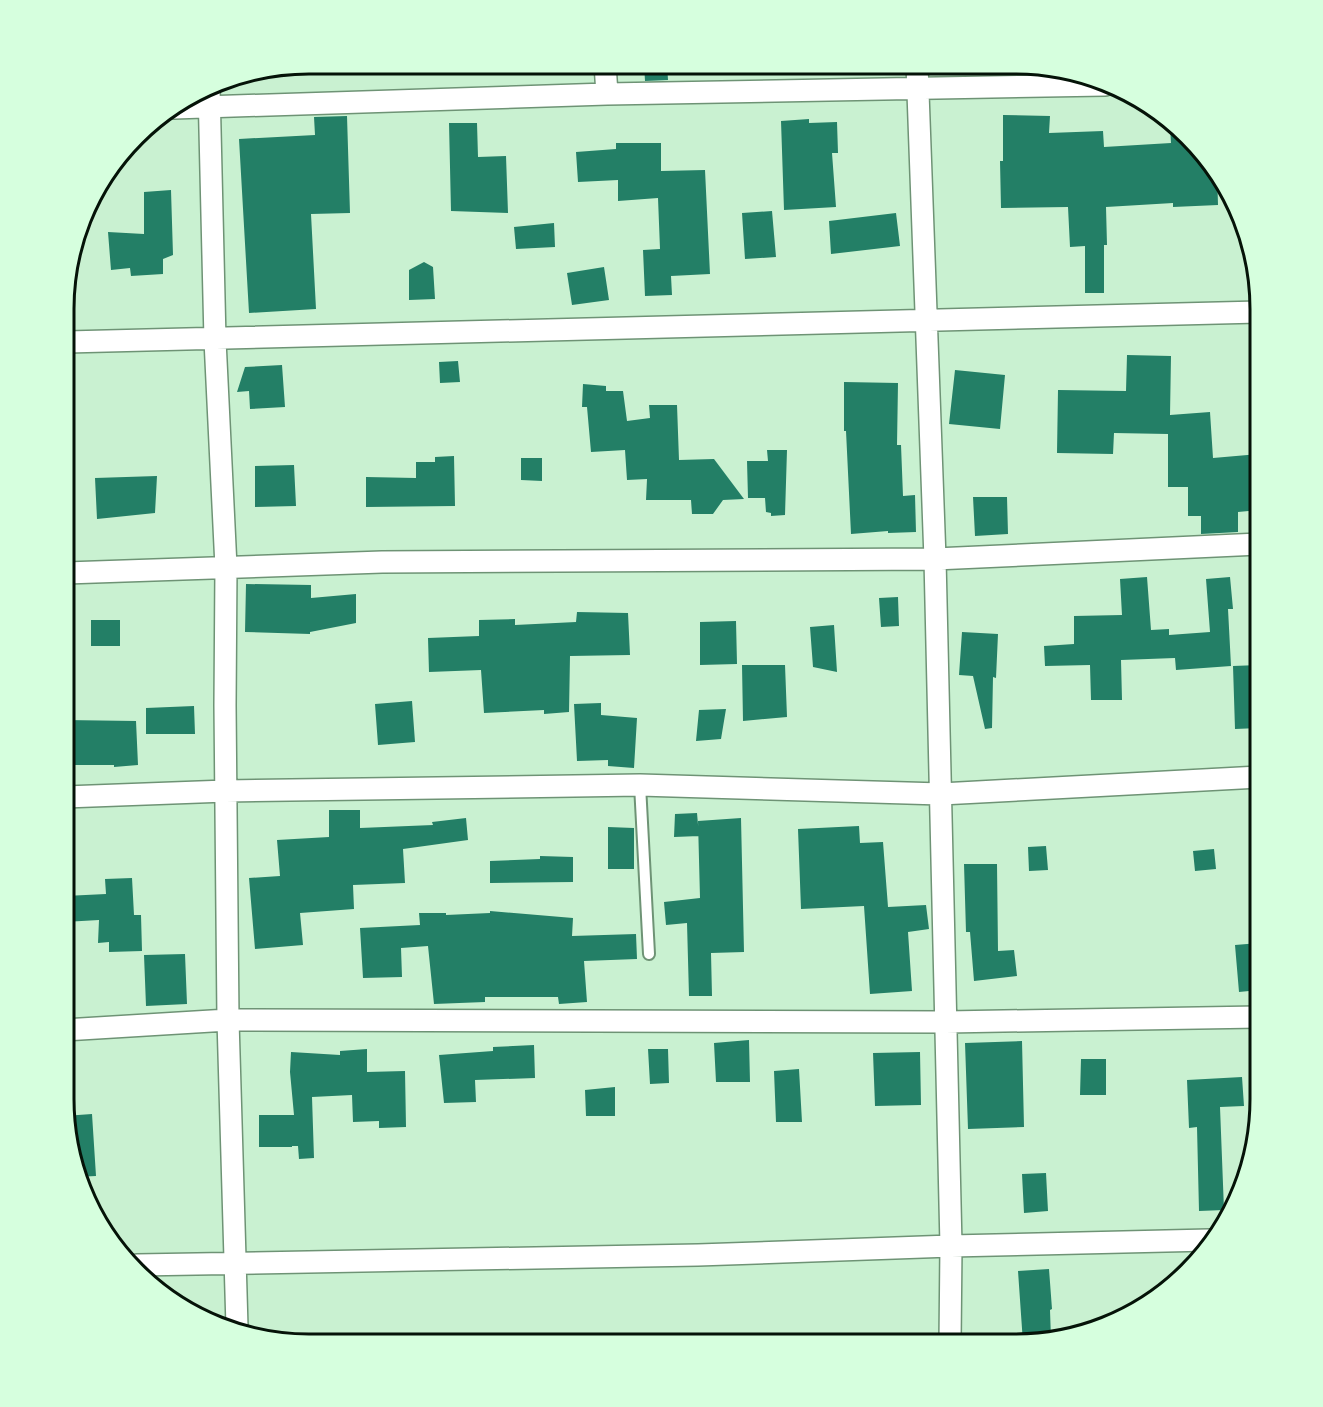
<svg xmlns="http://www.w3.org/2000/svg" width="1323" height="1407" font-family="Signika,sans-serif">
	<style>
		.building { fill: #237f66 }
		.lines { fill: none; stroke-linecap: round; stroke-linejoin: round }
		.lane-casing { stroke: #6e9375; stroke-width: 14 }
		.street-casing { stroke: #6e9375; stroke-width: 24 }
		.lane { stroke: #fff; stroke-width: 10 }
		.street { stroke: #fff; stroke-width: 21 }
		.rim { fill: none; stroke: #051308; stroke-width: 3 }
	</style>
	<rect width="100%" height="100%" fill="#c9f1d1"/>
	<path class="building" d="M 644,64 L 667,64 L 668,80 L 645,81 Z
		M 1003,115 L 1050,116 L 1049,133 L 1103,131 L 1104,147 L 1171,143 L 1170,127 L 1217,170 L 1218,205 L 1173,207 L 1173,203 L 1106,207 L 1107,245 L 1104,245 L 1104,293 L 1085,293 L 1085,246 L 1070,247 L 1068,207 L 1001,208 L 1000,161 L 1003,161 Z
		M 347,116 L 350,213 L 311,214 L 316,309 L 249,313 L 239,139 L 315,135 L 314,117 Z
		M 809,119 L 809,123 L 837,122 L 838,153 L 832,153 L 836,207 L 784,210 L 781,121 Z
		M 449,123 L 477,123 L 478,157 L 506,156 L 508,213 L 451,211 Z
		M 616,143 L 661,143 L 661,171 L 705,170 L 710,274 L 671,276 L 672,295 L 645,296 L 643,250 L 660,249 L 658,198 L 618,201 L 618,180 L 578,182 L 576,152 L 616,149 Z
		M 171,190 L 173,255 L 163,259 L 163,274 L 131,276 L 130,268 L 111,270 L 108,232 L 144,234 L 144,192 Z
		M 772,211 L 776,257 L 745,259 L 742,213 Z
		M 896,213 L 900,246 L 831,254 L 829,221 Z
		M 554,223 L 555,247 L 516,249 L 514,227 Z
		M 424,262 L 433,267 L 435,299 L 409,300 L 409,270 Z
		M 604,267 L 609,300 L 572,305 L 567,273 Z
		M 1127,355 L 1171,356 L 1170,415 L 1210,412 L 1213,458 L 1259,454 L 1259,510 L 1238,512 L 1238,532 L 1201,534 L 1201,516 L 1188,516 L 1188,487 L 1168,487 L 1168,434 L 1114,433 L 1113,454 L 1057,453 L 1058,390 L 1126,391 Z
		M 458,361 L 460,382 L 440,383 L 439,362 Z
		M 282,365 L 285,407 L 250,409 L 249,391 L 237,392 L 245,367 Z
		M 955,370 L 1005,375 L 1000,429 L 949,424 Z
		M 844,382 L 898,383 L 897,445 L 901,445 L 903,496 L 915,495 L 916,532 L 888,533 L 888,531 L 851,534 L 846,431 L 844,431 Z
		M 583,384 L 606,386 L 606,391 L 623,391 L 627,421 L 650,418 L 649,405 L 677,405 L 679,460 L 714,459 L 744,499 L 723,500 L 713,514 L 692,514 L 691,500 L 646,500 L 647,479 L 627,480 L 625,450 L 591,452 L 587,407 L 582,407 Z
		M 767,450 L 787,450 L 785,515 L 771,516 L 771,513 L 766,512 L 765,498 L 748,498 L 747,461 L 768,461 Z
		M 454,456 L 455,506 L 366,507 L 366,477 L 416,478 L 416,462 L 435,462 L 435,457 Z
		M 521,458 L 542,458 L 542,481 L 521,480 Z
		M 294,465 L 296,506 L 255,507 L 255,466 Z
		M 157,476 L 155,513 L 97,519 L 95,478 Z
		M 973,497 L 1007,497 L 1008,534 L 975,536 Z
		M 1147,577 L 1151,630 L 1169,629 L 1169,635 L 1210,632 L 1206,579 L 1230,577 L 1233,609 L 1228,609 L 1231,666 L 1176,670 L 1175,658 L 1121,660 L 1122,700 L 1091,700 L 1090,665 L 1045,666 L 1044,646 L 1074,644 L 1074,616 L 1122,615 L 1120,579 Z
		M 246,584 L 311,585 L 311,598 L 356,594 L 356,623 L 310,632 L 310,634 L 245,632 Z
		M 898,597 L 899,626 L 881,627 L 879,598 Z
		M 577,612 L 628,613 L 630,655 L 570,656 L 569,712 L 544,714 L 544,710 L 484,713 L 481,670 L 429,672 L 428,638 L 479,636 L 479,620 L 515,619 L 515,625 L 576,622 Z
		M 91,620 L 120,620 L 120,646 L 91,646 Z
		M 736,621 L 737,664 L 700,665 L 700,622 Z
		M 834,625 L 837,672 L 813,667 L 810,627 Z
		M 962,632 L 998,634 L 996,678 L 993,677 L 992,728 L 985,729 L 973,676 L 959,675 Z
		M 742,665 L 785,665 L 787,717 L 743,721 Z
		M 1259,665 L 1259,728 L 1235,729 L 1233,666 Z
		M 412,701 L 415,742 L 378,745 L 375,704 Z
		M 601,703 L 601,715 L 637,718 L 634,768 L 608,766 L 608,760 L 577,761 L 574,704 Z
		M 194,706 L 195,734 L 146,734 L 146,708 Z
		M 726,709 L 721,739 L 696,741 L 699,710 Z
		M 65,720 L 136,721 L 138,765 L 114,767 L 114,765 L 65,765 Z
		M 329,810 L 360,810 L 360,828 L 433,825 L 432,822 L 466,818 L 468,840 L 403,849 L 405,883 L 353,885 L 354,909 L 300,913 L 303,945 L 255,949 L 249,878 L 280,876 L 277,840 L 329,837 Z
		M 697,813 L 699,836 L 674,837 L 675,814 Z
		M 741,818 L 744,952 L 711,953 L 712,996 L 689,996 L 687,923 L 666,925 L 664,902 L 700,898 L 698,821 Z
		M 859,826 L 860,843 L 883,842 L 888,907 L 926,905 L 929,929 L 908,932 L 912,991 L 870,994 L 864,906 L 801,909 L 798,829 Z
		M 608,827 L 634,828 L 634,869 L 608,869 Z
		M 1046,846 L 1048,870 L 1029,871 L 1028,847 Z
		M 1214,849 L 1216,869 L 1195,871 L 1193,851 Z
		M 540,856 L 573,857 L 573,882 L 490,883 L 490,861 L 540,859 Z
		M 964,864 L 997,864 L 998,951 L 1014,950 L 1017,976 L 974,981 L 970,932 L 966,932 Z
		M 132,878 L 134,915 L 141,915 L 142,951 L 109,952 L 109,942 L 98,943 L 99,920 L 64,922 L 65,896 L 106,894 L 105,879 Z
		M 490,911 L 573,918 L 572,936 L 636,934 L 637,959 L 584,961 L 587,1002 L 559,1004 L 558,997 L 485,997 L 485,1002 L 434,1004 L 428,946 L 401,948 L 402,977 L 363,978 L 360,928 L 420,925 L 419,913 L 446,913 L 446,915 L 490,913 Z
		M 1259,943 L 1259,990 L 1239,992 L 1235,945 Z
		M 185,954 L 187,1004 L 146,1006 L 144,955 Z
		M 749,1040 L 750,1082 L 716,1082 L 714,1043 Z
		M 1022,1041 L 1024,1127 L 968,1129 L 965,1043 Z
		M 534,1045 L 535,1078 L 475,1080 L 476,1102 L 444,1103 L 439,1055 L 493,1051 L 493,1047 Z
		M 367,1049 L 367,1072 L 405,1071 L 406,1127 L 379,1128 L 379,1121 L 353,1122 L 352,1095 L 312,1097 L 314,1158 L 299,1159 L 298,1146 L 292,1146 L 292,1147 L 259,1147 L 259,1115 L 294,1115 L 290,1072 L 291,1052 L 340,1055 L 340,1051 Z
		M 648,1049 L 668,1049 L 669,1083 L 650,1084 Z
		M 920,1052 L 921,1105 L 875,1106 L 873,1053 Z
		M 1081,1059 L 1106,1059 L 1106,1095 L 1080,1095 Z
		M 799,1069 L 802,1122 L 776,1122 L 774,1071 Z
		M 1242,1077 L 1244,1106 L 1220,1107 L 1224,1210 L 1199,1211 L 1197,1127 L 1189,1128 L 1187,1080 Z
		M 615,1087 L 615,1116 L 586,1116 L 585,1090 Z
		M 92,1114 L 96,1176 L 76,1177 L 64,1116 Z
		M 1046,1173 L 1048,1211 L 1024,1213 L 1022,1174 Z
		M 1049,1269 L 1052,1309 L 1050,1310 L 1051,1339 L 1023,1343 L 1018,1271 Z"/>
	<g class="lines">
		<defs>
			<path id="lane" d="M 640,785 L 649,954"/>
			<path id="street" d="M 605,64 L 607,94
				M 917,65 L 935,559 L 951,1246 L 950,1343
				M 209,88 L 215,340 L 226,567 L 225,705 L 228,1020 L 237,1327
				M 174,108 L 607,94 L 1105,85
				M 67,342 L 1259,312
				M 66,573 L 382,562 L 935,559 L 1259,544
				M 65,797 L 226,791 L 640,785 L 941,794 L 1259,777
				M 64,1030 L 228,1020 L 946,1022 L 1259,1017
				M 137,1265 L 698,1255 L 951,1246 L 1209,1240"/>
		</defs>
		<use href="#lane" class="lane-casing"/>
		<use href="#street" class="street-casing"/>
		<use href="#lane" class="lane"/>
		<use href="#street" class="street"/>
	</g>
	<path d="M0 0H1323V1407H0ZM309 74H1015A235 235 0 0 1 1250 309V1099A235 235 0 0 1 1015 1334H309A235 235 0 0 1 74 1099V309A235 235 0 0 1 309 74Z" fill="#d6ffde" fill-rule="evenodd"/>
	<path class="rim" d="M309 74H1015A235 235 0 0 1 1250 309V1099A235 235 0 0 1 1015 1334H309A235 235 0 0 1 74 1099V309A235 235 0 0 1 309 74Z"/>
</svg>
